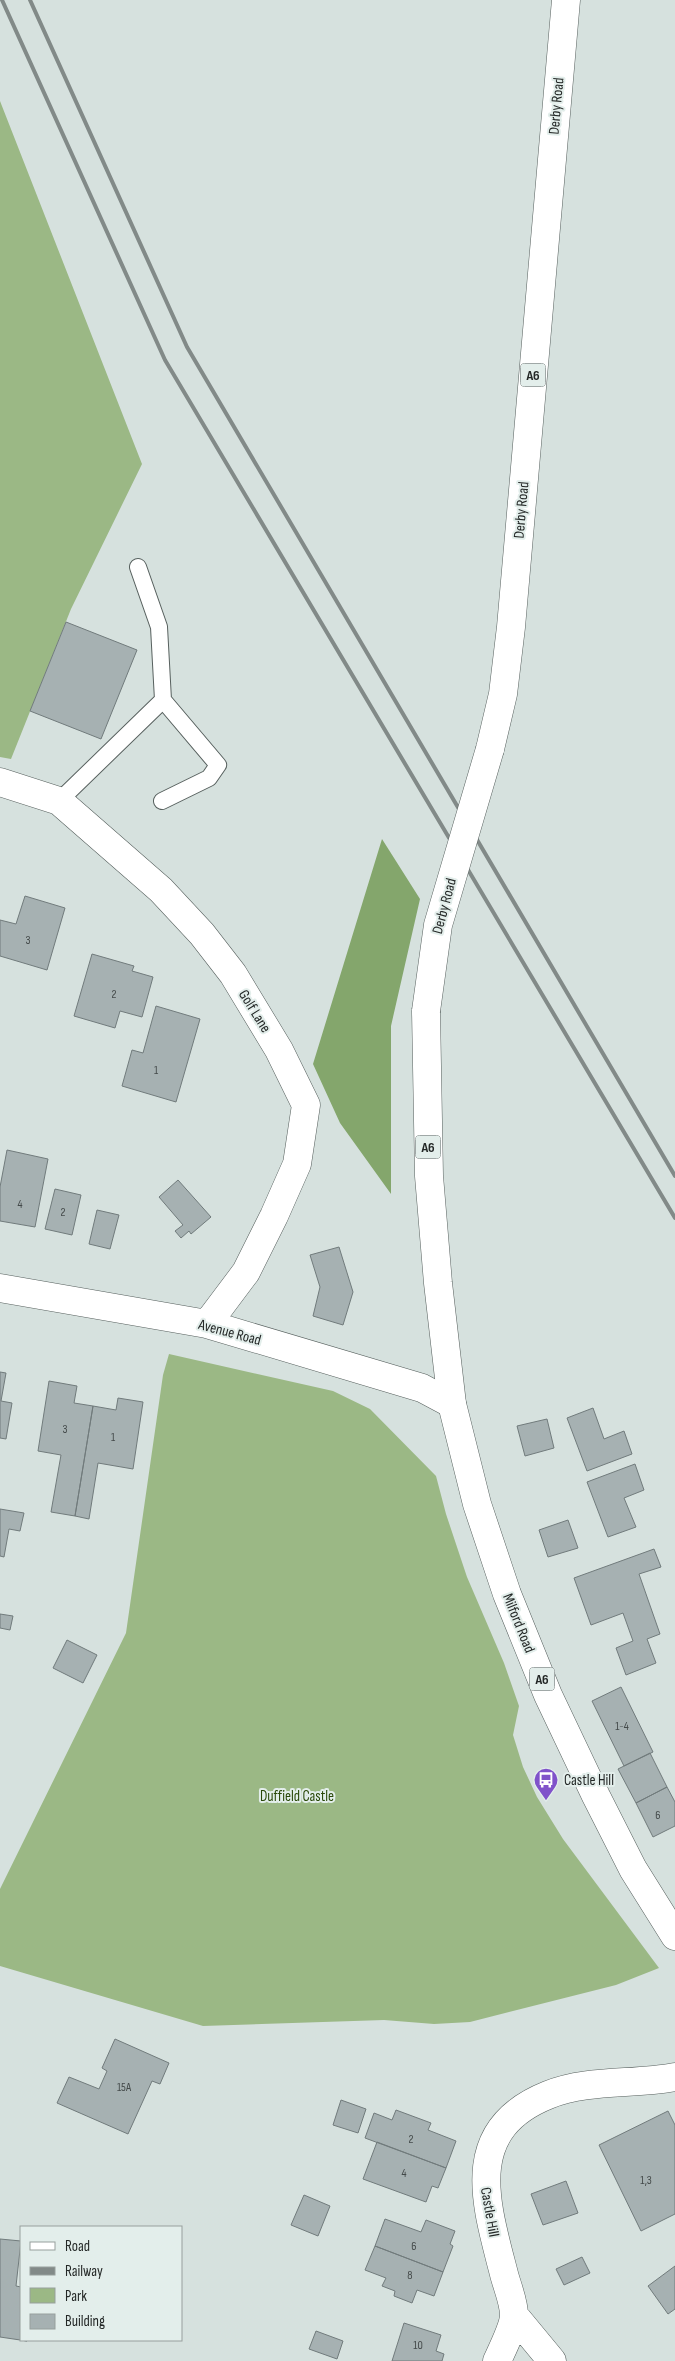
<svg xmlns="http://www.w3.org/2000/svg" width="675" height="2361" font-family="'Sofia Sans Condensed',sans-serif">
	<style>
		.green { fill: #9bb885 }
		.forest { fill: #84a66c }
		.building { fill: #a6b1b2; stroke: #717b7c }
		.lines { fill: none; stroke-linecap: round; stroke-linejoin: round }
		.lane-casing { stroke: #57605e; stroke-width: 18 }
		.street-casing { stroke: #57605e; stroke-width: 29 }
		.highway-casing { stroke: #57605e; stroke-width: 29 }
		.lane { stroke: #fff; stroke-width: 16 }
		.street { stroke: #fff; stroke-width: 28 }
		.highway { stroke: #fff; stroke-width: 28 }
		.rail { stroke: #828a88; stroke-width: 4 }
		.highway-bridge-casing { stroke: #57605e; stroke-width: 29; stroke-linecap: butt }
		.highway-bridge { stroke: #fff; stroke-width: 28 }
		.labels { text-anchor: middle; stroke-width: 4; stroke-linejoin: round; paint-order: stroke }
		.number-label { font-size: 12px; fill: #444a4a }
		.shield { fill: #e3eeeb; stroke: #5d6362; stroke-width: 1 }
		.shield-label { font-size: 14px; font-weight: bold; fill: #242827 }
		.street-label { font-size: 15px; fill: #242827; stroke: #e3eeeb }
		.poi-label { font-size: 15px; fill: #242827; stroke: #e3eeeb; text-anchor: start }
		.park-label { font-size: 15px; fill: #294808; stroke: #e3eeeb }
	</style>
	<rect width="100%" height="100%" fill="#d6e1de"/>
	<path class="green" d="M 0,101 L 142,464 L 71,609 L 11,759 L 0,757 Z
		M 169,1354 L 333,1391 L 370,1409 L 436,1476 L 446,1514 L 467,1577 L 504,1663 L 519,1706 L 513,1735 L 523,1767 L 537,1797 L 563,1839 L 659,1968 L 616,1985 L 470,2022 L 434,2024 L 384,2020 L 203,2026 L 0,1966 L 0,1889 L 126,1633 L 163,1375 Z"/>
	<path class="forest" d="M 382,839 L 420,899 L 391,1026 L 391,1194 L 340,1123 L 313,1064 Z"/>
	<path class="building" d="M 66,622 L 137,650 L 101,739 L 30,711 Z
		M 25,896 L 65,908 L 47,970 L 0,956 L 0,920 L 16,924 Z
		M 92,954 L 134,966 L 132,971 L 153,977 L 142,1017 L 120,1011 L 115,1028 L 74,1016 Z
		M 156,1006 L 200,1019 L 176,1102 L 122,1086 L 132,1050 L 143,1053 Z
		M 7,1150 L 48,1159 L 35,1227 L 0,1221 L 0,1187 Z
		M 178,1180 L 211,1217 L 191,1234 L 189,1231 L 181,1238 L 175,1231 L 183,1225 L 159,1197 Z
		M 55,1189 L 81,1195 L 72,1235 L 45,1229 Z
		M 97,1210 L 119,1215 L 110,1249 L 89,1244 Z
		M 339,1247 L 353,1292 L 343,1325 L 313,1316 L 320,1287 L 310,1255 Z
		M 0,1372 L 6,1373 L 1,1401 L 12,1403 L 6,1439 L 0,1438 Z
		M 49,1381 L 77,1386 L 74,1403 L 93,1406 L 75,1516 L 51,1512 L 61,1455 L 38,1451 Z
		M 118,1398 L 143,1402 L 133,1469 L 98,1463 L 89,1519 L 75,1516 L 93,1406 L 116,1410 Z
		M 593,1408 L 604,1439 L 624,1431 L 632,1454 L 587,1471 L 567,1418 Z
		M 547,1419 L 554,1448 L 525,1456 L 517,1426 Z
		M 635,1464 L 644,1490 L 624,1498 L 636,1527 L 608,1537 L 587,1482 Z
		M 0,1509 L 24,1513 L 20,1531 L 9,1529 L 4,1557 L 0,1556 Z
		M 568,1520 L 578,1548 L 548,1557 L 539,1530 Z
		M 654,1549 L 661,1567 L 639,1574 L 660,1634 L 647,1639 L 656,1663 L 626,1675 L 616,1648 L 633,1641 L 623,1613 L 591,1625 L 574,1578 Z
		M 0,1614 L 13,1616 L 10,1630 L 0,1628 Z
		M 67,1640 L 97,1655 L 83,1683 L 53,1668 Z
		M 621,1687 L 653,1752 L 624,1766 L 592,1701 Z
		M 650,1753 L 667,1787 L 636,1803 L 618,1769 Z
		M 667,1787 L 675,1802 L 675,1826 L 653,1837 L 636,1803 Z
		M 115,2039 L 169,2063 L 160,2084 L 152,2081 L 128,2134 L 57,2103 L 69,2077 L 99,2089 L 107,2071 L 102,2068 Z
		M 341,2100 L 366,2109 L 358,2133 L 333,2125 Z
		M 396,2110 L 431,2123 L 428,2130 L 456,2141 L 446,2168 L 365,2138 L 374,2113 L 392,2120 Z
		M 668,2111 L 675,2125 L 675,2214 L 641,2231 L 599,2145 Z
		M 377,2142 L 446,2168 L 438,2188 L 432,2186 L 426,2202 L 363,2179 Z
		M 566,2181 L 578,2213 L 543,2225 L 531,2194 Z
		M 304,2195 L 330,2206 L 318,2236 L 291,2225 Z
		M 385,2219 L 421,2232 L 426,2220 L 455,2231 L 450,2244 L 453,2246 L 443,2272 L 375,2246 Z
		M 0,2239 L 21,2241 L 16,2286 L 21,2287 L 21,2340 L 27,2341 L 0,2337 Z
		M 375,2246 L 443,2272 L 434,2296 L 417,2290 L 412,2303 L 394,2296 L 395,2291 L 382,2286 L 386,2278 L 365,2270 Z
		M 582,2257 L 590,2273 L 564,2285 L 556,2269 Z
		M 675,2266 L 675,2309 L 668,2314 L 648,2286 Z
		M 404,2323 L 441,2335 L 436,2351 L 444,2354 L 442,2361 L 392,2361 Z
		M 316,2331 L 343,2341 L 337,2359 L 309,2349 Z"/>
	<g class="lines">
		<defs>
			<path id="lane" d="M 138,567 L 159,627 L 163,700 L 218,765 L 209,778 L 162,801
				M 59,801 L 163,700"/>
			<path id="street" d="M 0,782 L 59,801 L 161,890 L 202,934 L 233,974 L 279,1050 L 306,1105 L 297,1164 L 274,1216 L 246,1272 L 207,1324
				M 0,1288 L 207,1324 L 422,1388 L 452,1404
				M 514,2315 L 552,2361
				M 497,2361 C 502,2350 514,2326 514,2315 C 514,2302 507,2286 504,2274 C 486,2204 461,2130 548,2095 C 588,2079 633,2085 675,2077"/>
			<path id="highway" d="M 490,749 L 503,694 L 511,627 L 566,0
				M 426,1011 L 429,1176 L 438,1283 L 452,1404 L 477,1504 L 507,1594 L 548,1695 L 596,1796 L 633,1869 L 675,1936"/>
		</defs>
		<use href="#lane" class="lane-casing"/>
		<use href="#street" class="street-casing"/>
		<use href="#highway" class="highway-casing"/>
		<use href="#lane" class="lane"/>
		<use href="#street" class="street"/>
		<use href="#highway" class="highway"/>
		<path class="rail" d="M 2,0 L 165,360 L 675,1218
			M 30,0 L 187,347 L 675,1176"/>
		<defs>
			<path id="highway-bridge" d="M 426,1011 L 438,925 L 490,749"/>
		</defs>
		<use href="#highway-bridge" class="highway-bridge-casing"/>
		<use href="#highway-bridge" class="highway-bridge"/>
	</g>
	<defs>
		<symbol id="bus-pin" viewBox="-11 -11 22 30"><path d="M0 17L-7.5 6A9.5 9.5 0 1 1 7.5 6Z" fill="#8052ca" stroke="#e3eeeb"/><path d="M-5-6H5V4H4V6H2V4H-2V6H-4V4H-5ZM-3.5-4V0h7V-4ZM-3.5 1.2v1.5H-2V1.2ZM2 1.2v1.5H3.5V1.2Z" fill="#fff"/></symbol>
	</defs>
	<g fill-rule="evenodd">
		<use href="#bus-pin" x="532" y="1766" width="28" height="38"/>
	</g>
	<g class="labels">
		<g class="number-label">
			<text x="28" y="944">3</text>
			<text x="114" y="998">2</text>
			<text x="156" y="1074">1</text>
			<text x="20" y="1208">4</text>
			<text x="63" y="1216">2</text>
			<text x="65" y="1433">3</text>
			<text x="113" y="1441">1</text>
			<text x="622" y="1730">1-4</text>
			<text x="658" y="1819">6</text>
			<text x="124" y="2091">15A</text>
			<text x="411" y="2143">2</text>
			<text x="404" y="2177">4</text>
			<text x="646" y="2184">1,3</text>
			<text x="414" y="2250">6</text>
			<text x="410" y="2279">8</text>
			<text x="418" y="2349">10</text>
		</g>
		<g class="shield">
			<rect x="520.5" y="363.5" width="25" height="23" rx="4"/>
			<rect x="415.5" y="1135.5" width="25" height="23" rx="4"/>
			<rect x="529.5" y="1667.5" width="25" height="23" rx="4"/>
		</g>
		<g class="shield-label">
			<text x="533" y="380">A6</text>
			<text x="428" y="1152">A6</text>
			<text x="542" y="1684">A6</text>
		</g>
		<g class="street-label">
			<text transform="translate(556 106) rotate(-85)" y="5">Derby Road</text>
			<text transform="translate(521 510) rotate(-85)" y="5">Derby Road</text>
			<text transform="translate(444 906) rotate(-75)" y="5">Derby Road</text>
			<text transform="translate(255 1011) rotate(58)" y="5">Golf Lane</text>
			<text transform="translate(230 1332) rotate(15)" y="5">Avenue Road</text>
			<text transform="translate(519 1623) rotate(68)" y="5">Milford Road</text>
			<text transform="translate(490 2212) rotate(80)" y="5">Castle Hill</text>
		</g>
		<g class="poi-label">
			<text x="564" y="1785">Castle Hill</text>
		</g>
		<g class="park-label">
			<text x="297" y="1801">Duffield Castle</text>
		</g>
	</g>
	<rect x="20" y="2226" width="162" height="115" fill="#e3eeeb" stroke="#979f9d"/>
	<rect x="30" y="2242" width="25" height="8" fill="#ffffff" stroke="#979f9d"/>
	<text x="65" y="2251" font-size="15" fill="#242827">Road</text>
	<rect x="30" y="2267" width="25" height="8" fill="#828a88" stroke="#979f9d"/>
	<text x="65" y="2276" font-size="15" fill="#242827">Railway</text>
	<rect x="30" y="2288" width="25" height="15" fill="#9bb885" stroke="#979f9d"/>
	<text x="65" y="2301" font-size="15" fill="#242827">Park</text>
	<rect x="30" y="2314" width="25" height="15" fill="#a6b1b2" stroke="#979f9d"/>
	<text x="65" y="2326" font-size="15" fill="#242827">Building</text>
</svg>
